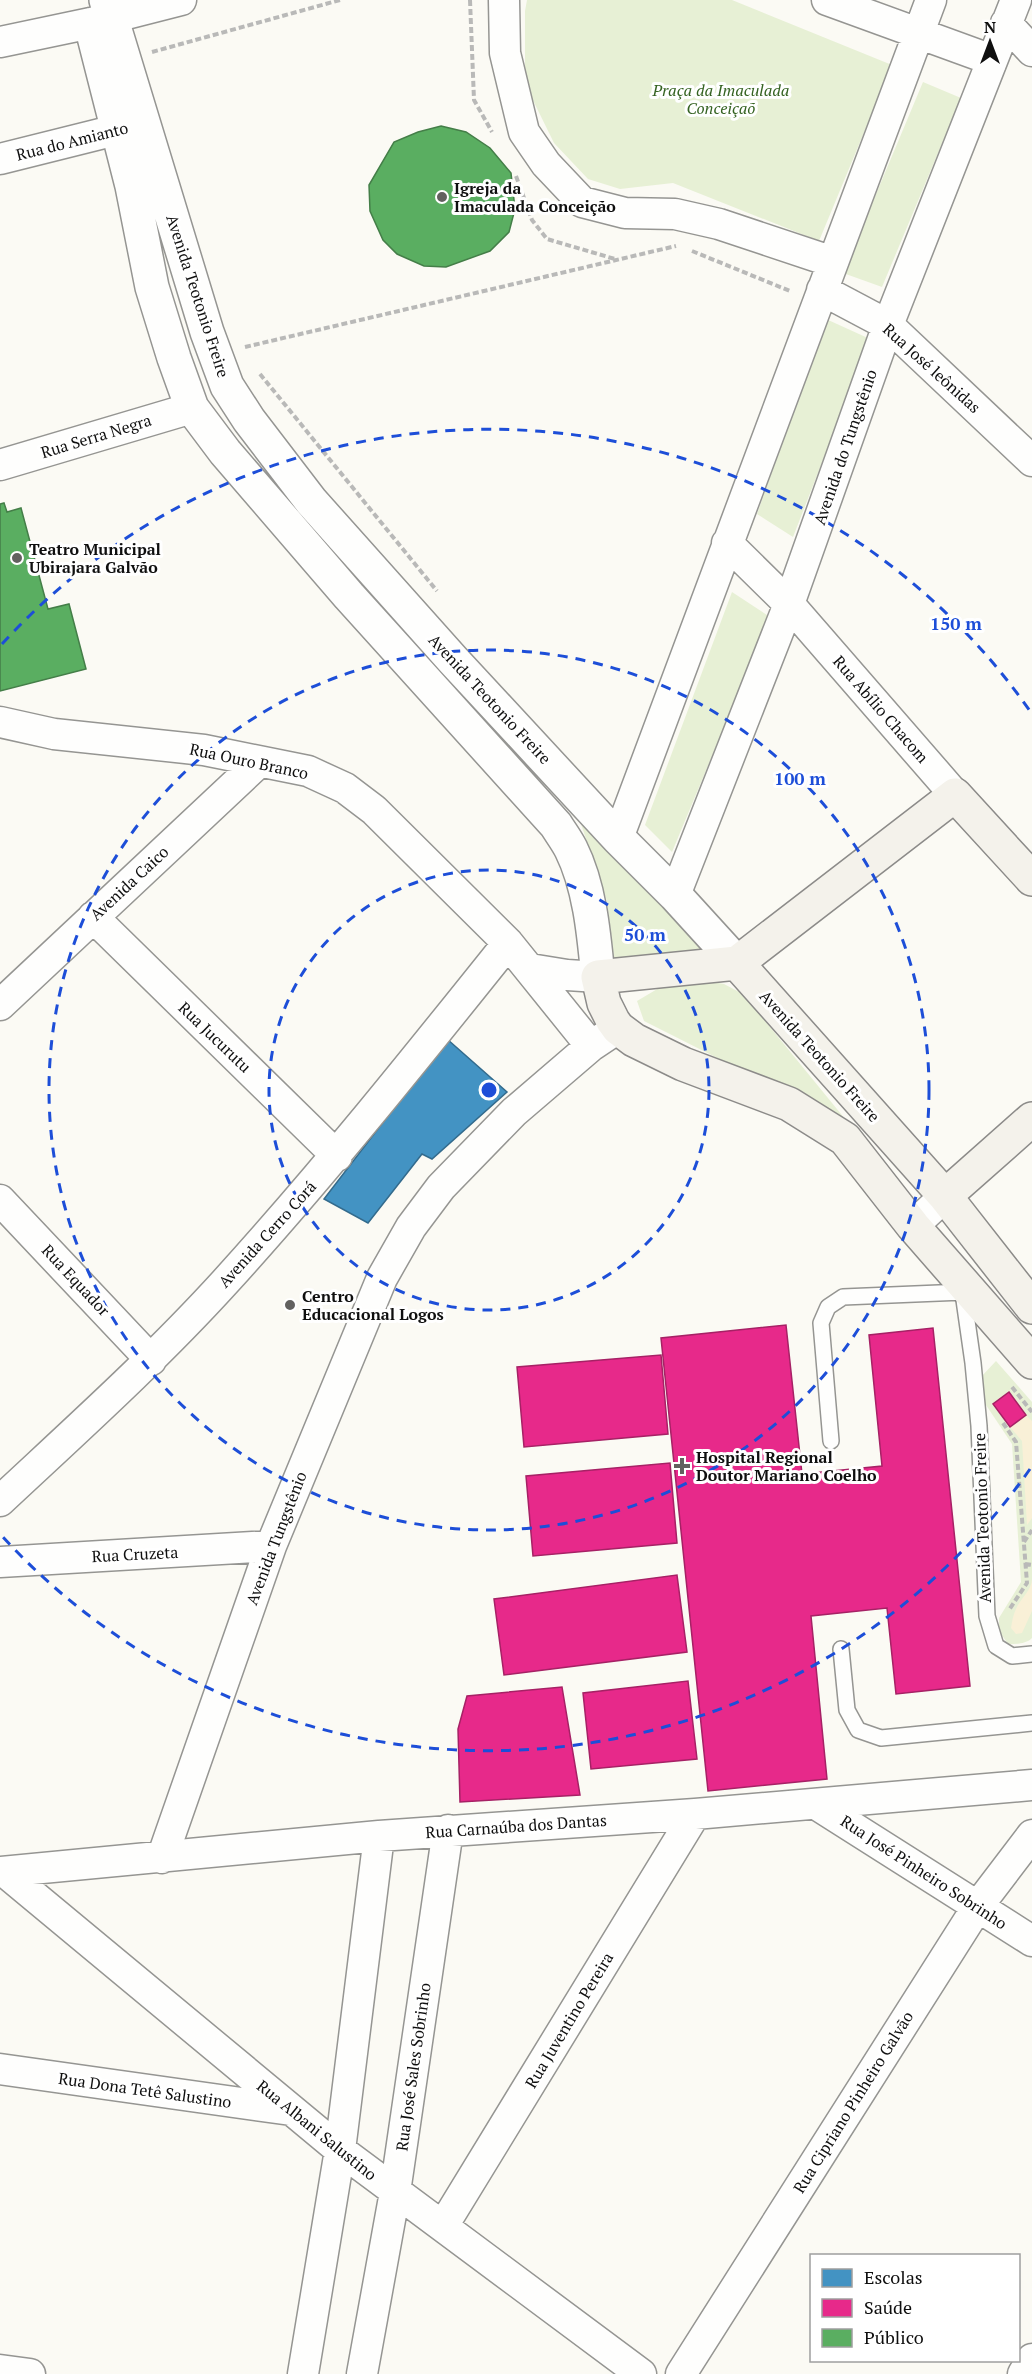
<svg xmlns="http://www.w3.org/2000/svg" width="1032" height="2374" font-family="'PT Serif',serif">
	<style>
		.green { fill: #e7f0d5 }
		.sand { fill: #f9f0d7 }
		.schools { fill: #4393c3; stroke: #336b8d; stroke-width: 1.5 }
		.health { fill: #e7298a; stroke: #a62165; stroke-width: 1.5 }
		.public { fill: #5aae61; stroke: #447e48; stroke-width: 1.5 }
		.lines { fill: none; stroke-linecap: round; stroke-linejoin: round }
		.service-casing { stroke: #959592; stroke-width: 18 }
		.minor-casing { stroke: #959592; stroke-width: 33 }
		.tertiary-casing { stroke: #959592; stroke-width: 36 }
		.secondary-casing { stroke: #8c8b89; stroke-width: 36 }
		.path { stroke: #b9b9b8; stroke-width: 4; stroke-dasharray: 6 3; stroke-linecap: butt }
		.service { stroke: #fefefd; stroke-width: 15 }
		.minor { stroke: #fefefd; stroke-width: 30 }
		.tertiary { stroke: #fefefd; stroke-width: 33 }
		.secondary { stroke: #f4f2eb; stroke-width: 33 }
		.ring { fill: none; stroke: #1d4ed8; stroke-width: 3; stroke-dasharray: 10 8 }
		.poi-dot { fill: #62615f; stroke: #fff; stroke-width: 2 }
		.labels { text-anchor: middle; stroke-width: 6; stroke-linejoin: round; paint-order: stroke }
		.park-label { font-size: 16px; font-style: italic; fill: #356322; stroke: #fff }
		.street-label { font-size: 16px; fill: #0f0f0f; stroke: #fff }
		.poi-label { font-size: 16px; font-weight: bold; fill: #0f0f0f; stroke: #fff; text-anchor: start }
		.centre { fill: #1d4ed8; stroke: #fff; stroke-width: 3 }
		.ring-label { font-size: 18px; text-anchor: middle; font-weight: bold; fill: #1d4ed8; stroke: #fff; stroke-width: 6; stroke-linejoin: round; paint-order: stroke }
	</style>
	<rect width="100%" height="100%" fill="#fbfaf4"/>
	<path class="green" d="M 527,0 L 732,0 L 892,65 L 819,241 L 673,183 L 620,189 L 588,179 L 554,143 L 525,84 L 525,11 Z
		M 923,82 L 961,98 L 882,287 L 843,273 Z
		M 826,319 L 870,339 L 793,537 L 757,514 Z
		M 732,592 L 770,617 L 672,852 L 645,825 Z
		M 581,824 L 709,953 L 615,966 L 607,901 Z
		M 708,981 L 724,984 L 743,994 L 850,1125 L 644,1021 L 637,1001 L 664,985 Z
		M 996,1361 L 1032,1402 L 1032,1638 C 1026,1644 1017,1644 1008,1644 L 999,1631 L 999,1618 L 1021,1582 L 1012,1444 L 984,1402 L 980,1378 Z"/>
	<path class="sand" d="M 1026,1415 L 1032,1421 L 1032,1518 L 1027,1525 L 1022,1441 L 1010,1427 Z
		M 1032,1579 L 1032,1611 L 1022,1633 L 1016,1634 L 1011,1628 C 1012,1622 1013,1615 1016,1609 C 1020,1599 1032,1590 1032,1579 Z"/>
	<path class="schools" d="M 447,1039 L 507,1092 L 432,1159 L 422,1154 L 368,1223 L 324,1199 Z"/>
	<path class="health" d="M 786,1325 L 802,1474 L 882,1466 L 869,1335 L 933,1328 L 970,1686 L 896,1694 L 887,1608 L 811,1616 L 827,1779 L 708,1791 L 661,1338 Z
		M 661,1355 L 668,1434 L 524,1447 L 517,1367 Z
		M 1009,1392 L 1026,1415 L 1010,1427 L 993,1404 Z
		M 670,1463 L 677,1543 L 533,1556 L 526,1476 Z
		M 677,1575 L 687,1652 L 504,1675 L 494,1599 Z
		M 688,1681 L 697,1759 L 591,1769 L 583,1693 Z
		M 562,1687 L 580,1795 L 460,1802 L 458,1729 L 467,1696 Z"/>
	<path class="public" d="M 441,126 L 466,132 L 490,148 L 511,173 L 515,209 L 509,232 L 490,251 L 446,267 L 424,266 L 397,254 L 383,240 L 370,211 L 369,185 L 394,142 L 418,132 Z
		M 4,503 L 7,512 L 21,508 L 48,609 L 69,604 L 86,669 L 0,691 L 0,504 Z"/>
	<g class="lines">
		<defs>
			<path id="service" d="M 963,1293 L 973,1363 L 979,1426 L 987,1616 L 996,1646 L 1012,1656 L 1032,1654
				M 831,1441 L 821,1323 L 828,1307 L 843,1297 L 963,1292
				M 841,1649 L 847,1710 L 858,1730 L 881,1738 L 1032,1723"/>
			<path id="minor" d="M 504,0 L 505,53 L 524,132 L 546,164 L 582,202 L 625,213 L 675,214 L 719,224 L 833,262
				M 827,0 L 992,60
				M 1006,23 L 1032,51
				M 0,42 L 91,23 L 181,0
				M 0,159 L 140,124
				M 822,290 L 888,325 L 1032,461
				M 0,465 L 192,408
				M 727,543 L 789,604 L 955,795
				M 0,722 L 54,734 L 204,750 L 308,771 L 345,788 L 374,810 L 508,943 L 591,1046
				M 618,838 L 931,0
				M 675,895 L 789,604 L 888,325 L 1016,0
				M 93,917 L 337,1156
				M 530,969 L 567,975 L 598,977
				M 0,1005 L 259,762
				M 0,1200 L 151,1360
				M 913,1226 L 945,1196
				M 0,1501 C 76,1430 154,1360 225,1282 C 324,1173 416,1058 508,943
				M 0,1562 L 271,1546
				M 816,1804 L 1032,1941
				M 162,1858 L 271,1546 L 382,1278 L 411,1227 L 441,1187 L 514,1112 L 591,1046 L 618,1028
				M 0,1872 L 379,1836 L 695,1814 L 1032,1785
				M 5,1872 L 340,2150 L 641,2374
				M 0,2069 L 291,2110
				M 443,2226 L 695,1814
				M 0,2370 L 30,2374
				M 303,2374 L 340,2150 L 379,1836
				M 362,2374 L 395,2192 L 448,1830
				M 681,2374 L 978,1906 L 1032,1835
				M 1023,2374 L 1032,2359"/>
			<path id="tertiary" d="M 106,0 L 207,332 L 227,386 L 249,420 L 311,501 L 453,660 L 618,838 L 675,895 L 737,963
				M 91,25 L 132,186 L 152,287 L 174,358 L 192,408 L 225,452 L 349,596 L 556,825 C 561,833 567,841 571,849 C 590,887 594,935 598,977"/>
			<path id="secondary" d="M 1032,879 L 955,795 L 737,963 L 598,977 L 604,1003 L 613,1021 L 618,1028 L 634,1040 L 683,1064 L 789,1104 L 845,1139 L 913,1226 L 1032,1362
				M 737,963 L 945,1196 L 1032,1307
				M 945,1196 L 1032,1119"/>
		</defs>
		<use href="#service" class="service-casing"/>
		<use href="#minor" class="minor-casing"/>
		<use href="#tertiary" class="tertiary-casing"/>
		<use href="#secondary" class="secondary-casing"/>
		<path class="path" d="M 470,0 L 474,100 L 492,132
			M 152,52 L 340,0
			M 516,176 L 532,220 L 547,239 L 615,259
			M 692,251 L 790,291
			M 245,347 L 676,246
			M 260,374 L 437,591
			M 1012,1387 L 1032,1412
			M 1003,1423 L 1016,1442 L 1027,1583 L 1009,1610
			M 1024,1542 L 1032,1530
			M 1025,1564 L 1032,1565"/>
		<use href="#service" class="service"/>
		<use href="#minor" class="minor"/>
		<use href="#tertiary" class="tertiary"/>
		<use href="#secondary" class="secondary"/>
	</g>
	<g class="ring">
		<circle cx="489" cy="1090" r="220"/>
		<circle cx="489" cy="1090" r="440"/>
		<path d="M1030 1469A660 660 0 0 1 2 1536M2 644A660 660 0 0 1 1030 711"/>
	</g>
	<g class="poi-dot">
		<circle cx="442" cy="197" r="6"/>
		<circle cx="17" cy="558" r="6"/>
		<circle cx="290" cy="1305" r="6"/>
		<path d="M679 1457h6v6h6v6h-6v6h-6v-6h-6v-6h6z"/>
	</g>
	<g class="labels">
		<g class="park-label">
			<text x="721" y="96">Praça da Imaculada<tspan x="721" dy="18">Conceiçaõ</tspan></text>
		</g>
		<g class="street-label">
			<text transform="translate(72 141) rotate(-14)" y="6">Rua do Amianto</text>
			<text transform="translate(198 296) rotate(72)" y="6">Avenida Teotonio Freire</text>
			<text transform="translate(932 368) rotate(42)" y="6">Rua José leônidas</text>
			<text transform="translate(96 436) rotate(-17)" y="6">Rua Serra Negra</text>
			<text transform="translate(845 447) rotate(-71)" y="6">Avenida do Tungstênio</text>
			<text transform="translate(490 699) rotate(47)" y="6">Avenida Teotonio Freire</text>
			<text transform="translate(881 709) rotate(49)" y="6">Rua Abílio Chacom</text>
			<text transform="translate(249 761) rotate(12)" y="6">Rua Ouro Branco</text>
			<text transform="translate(129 883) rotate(-43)" y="6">Avenida Caico</text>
			<text transform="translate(215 1037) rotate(44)" y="6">Rua Jucurutu</text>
			<text transform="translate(820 1056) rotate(48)" y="6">Avenida Teotonio Freire</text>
			<text transform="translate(267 1234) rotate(-48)" y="6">Avenida Cerro Corá</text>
			<text transform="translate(76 1280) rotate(47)" y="6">Rua Equador</text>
			<text transform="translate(982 1518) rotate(-92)" y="6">Avenida Teotonio Freire</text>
			<text transform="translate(276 1538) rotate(-69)" y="6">Avenida Tungstênio</text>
			<text transform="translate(135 1554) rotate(-3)" y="6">Rua Cruzeta</text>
			<text transform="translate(516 1826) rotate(-4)" y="6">Rua Carnaúba dos Dantas</text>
			<text transform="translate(924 1872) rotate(33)" y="6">Rua José Pinheiro Sobrinho</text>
			<text transform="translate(569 2020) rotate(-59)" y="6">Rua Juventino Pereira</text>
			<text transform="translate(413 2067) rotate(-82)" y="6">Rua José Sales Sobrinho</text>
			<text transform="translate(145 2090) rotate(8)" y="6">Rua Dona Tetê Salustino</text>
			<text transform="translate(853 2102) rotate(-58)" y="6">Rua Cipriano Pinheiro Galvão</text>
			<text transform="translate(317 2130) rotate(39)" y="6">Rua Albani Salustino</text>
		</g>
		<g class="poi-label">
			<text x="454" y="194">Igreja da<tspan x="454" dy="18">Imaculada Conceição</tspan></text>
			<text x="29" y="555">Teatro Municipal<tspan x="29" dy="18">Ubirajara Galvão</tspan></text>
			<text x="302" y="1302">Centro<tspan x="302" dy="18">Educacional Logos</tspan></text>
			<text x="696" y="1463">Hospital Regional<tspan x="696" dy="18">Doutor Mariano Coelho</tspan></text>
		</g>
	</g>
	<circle cx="489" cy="1090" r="9" class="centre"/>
	<g class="ring-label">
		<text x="956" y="630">150 m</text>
		<text x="800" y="785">100 m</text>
		<text x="645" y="941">50 m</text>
	</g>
	<rect x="810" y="2254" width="210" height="108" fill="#ffffff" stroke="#9f9f9f" stroke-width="1.5"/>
	<rect x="822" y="2269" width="30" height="18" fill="#4393c3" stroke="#9f9f9f" stroke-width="1.5"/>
	<text x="864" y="2284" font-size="18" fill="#0f0f0f">Escolas</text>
	<rect x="822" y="2299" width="30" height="18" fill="#e7298a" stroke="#9f9f9f" stroke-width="1.5"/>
	<text x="864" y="2314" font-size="18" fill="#0f0f0f">Saúde</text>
	<rect x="822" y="2329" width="30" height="18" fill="#5aae61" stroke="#9f9f9f" stroke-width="1.5"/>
	<text x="864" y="2344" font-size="18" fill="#0f0f0f">Público</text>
	<g transform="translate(990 42)" stroke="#ffffff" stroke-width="4.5" paint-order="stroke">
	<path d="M0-4.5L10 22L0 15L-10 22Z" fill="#0f0f0f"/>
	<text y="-9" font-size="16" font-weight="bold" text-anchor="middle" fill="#0f0f0f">N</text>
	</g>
</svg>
